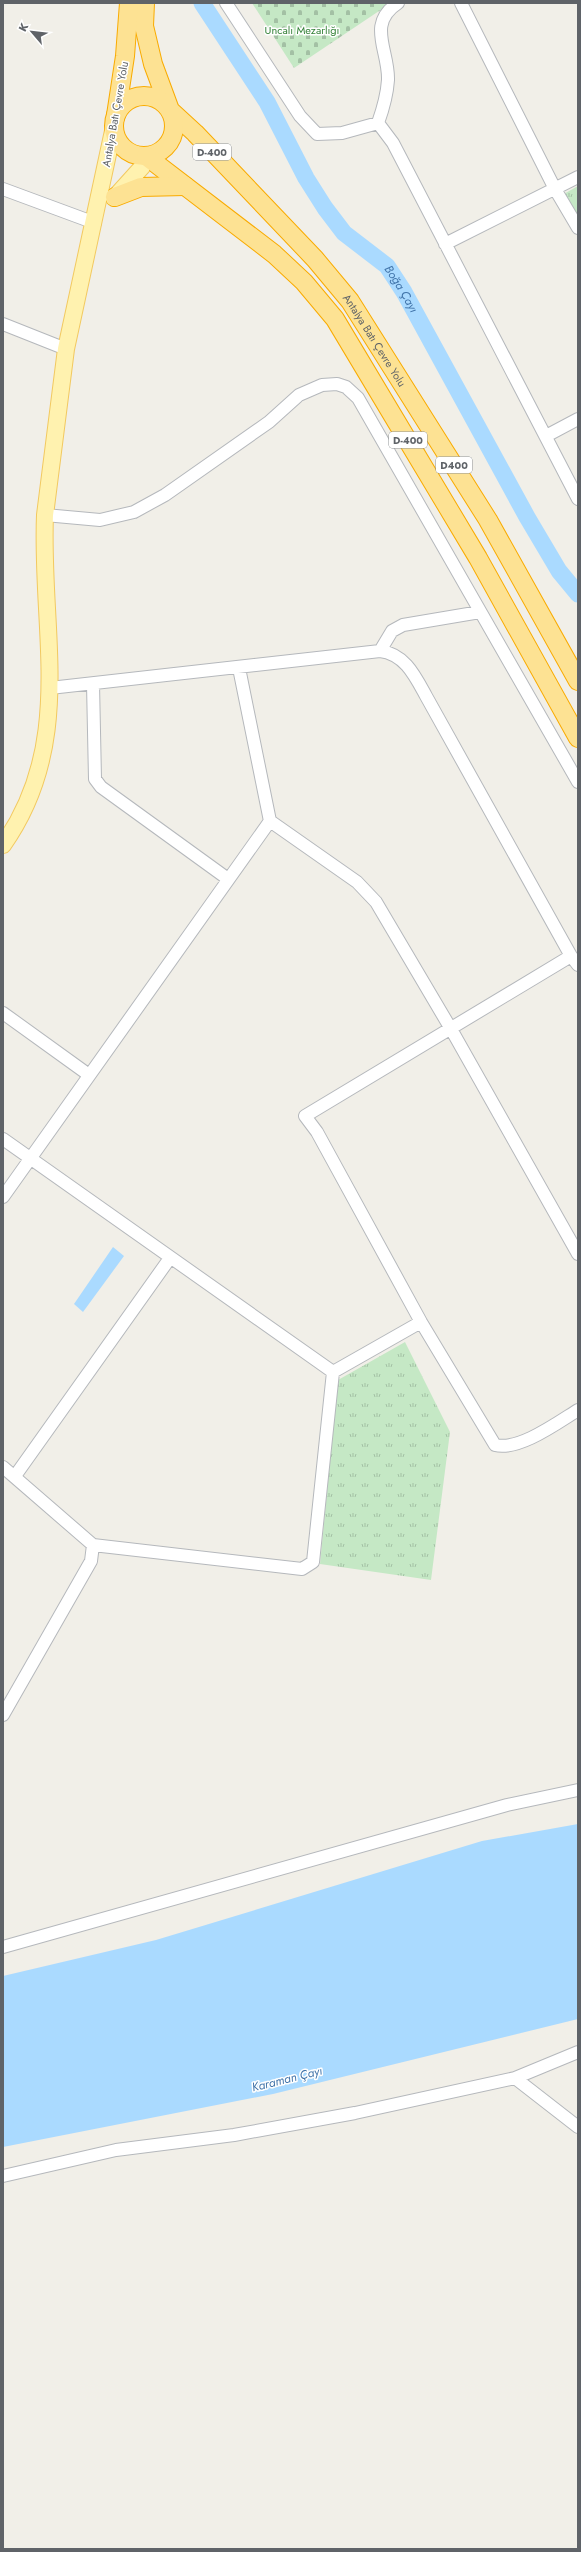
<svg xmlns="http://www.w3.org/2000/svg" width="581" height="2552" font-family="Jost,sans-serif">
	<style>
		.grass { fill: url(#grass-tufts) }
		.cemetery { fill: url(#cemetery-stones) }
		.water { fill: #aadaff }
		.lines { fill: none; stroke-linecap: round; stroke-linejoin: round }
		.river { stroke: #aadaff; stroke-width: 17 }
		.minor-casing { stroke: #b5b8bc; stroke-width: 14 }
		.major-casing { stroke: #f2c960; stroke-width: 18 }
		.highway-casing { stroke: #f9ab00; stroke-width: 20 }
		.minor { stroke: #fff; stroke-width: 12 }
		.major { stroke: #fff2af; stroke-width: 16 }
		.highway { stroke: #fde293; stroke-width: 18 }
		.labels { text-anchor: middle; stroke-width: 3; stroke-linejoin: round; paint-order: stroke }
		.shield { fill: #fff; stroke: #8f9295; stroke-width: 1 }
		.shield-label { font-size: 10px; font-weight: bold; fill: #5f6368 }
		.park-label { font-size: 11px; fill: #348238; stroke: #fff }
		.street-label { font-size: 11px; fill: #5f6368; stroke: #fff }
		.water-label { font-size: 12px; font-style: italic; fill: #4174aa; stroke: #fff }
	</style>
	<defs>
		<pattern id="grass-tufts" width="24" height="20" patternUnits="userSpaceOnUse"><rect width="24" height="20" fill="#c5e8c5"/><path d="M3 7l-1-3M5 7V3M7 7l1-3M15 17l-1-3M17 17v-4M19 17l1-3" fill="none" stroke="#a3c0a4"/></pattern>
		<pattern id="cemetery-stones" width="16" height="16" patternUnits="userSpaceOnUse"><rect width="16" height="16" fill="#c5e8c5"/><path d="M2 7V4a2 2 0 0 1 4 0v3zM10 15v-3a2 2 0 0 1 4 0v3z" fill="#a3c0a4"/></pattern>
	</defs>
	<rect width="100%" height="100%" fill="#f1efe8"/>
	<path class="grass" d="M 578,186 L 578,219 L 562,195 Z
		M 405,1342 L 450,1432 L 431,1580 L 320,1564 L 338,1380 Z"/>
	<path class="cemetery" d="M 252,3 L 391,3 L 294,68 Z"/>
	<path class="water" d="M 113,1247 L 124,1256 L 83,1312 L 74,1304 Z
		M 578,1824 L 578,2019 L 273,2094 L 3,2147 L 3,1976 L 156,1940 L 482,1841 Z"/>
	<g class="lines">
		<path class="river" id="s1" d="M 202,3 L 267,102 L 306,178 L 325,208 L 344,233 L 387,266 L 404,292 L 527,517 L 559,571 L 578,594"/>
		<defs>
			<path id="minor" d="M 226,3 L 300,116 L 317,134 L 342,133 L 378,123 L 393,143 L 578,499
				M 461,3 L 555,189 L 578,228
				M 378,123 C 383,109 387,95 388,80 C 389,50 366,24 398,3
				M 3,189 L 95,223
				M 445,244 L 578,177
				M 3,324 L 66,349
				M 546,436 L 578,419
				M 45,515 L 100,520 L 134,512 L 165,495 L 269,422 L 299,395 L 322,385 L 337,384 L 346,387 L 358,398 L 578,782
				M 380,651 L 392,631 L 403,625 L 480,612
				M 239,668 L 270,821 L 357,882 L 376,902 L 451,1029 L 578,1254
				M 93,684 L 95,779 L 101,787 L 228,879
				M 50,688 L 380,651 C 405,654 415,676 426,696 L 571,956 L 578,965
				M 571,956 L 305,1116 L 317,1132 L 421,1322 L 495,1445 C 519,1451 557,1423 578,1410
				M 3,1013 L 89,1075
				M 3,1139 L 333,1372 L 421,1322
				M 3,1197 L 270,821
				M 3,1467 L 93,1545 L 91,1561 L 3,1715
				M 15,1476 L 170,1258
				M 93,1545 L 302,1569 L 313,1562 L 333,1372
				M 3,1947 L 507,1805 L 578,1790
				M 515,2078 L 578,2052
				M 3,2176 L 116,2150 L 234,2135 L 355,2113 L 515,2078 L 578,2127"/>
			<path id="major" d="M 114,198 L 142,167 L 146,156
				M 3,845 C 76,742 40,631 45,515 L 66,349 L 116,117"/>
			<g id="highway">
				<path id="s2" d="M 145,3 L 144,26 L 153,64 L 170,110 L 195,133 L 315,259 L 350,301 L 488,520 L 578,681"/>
				<circle cx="144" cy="126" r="30"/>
				<path d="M 116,115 L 125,56 L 129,3"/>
				<path d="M 146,156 L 274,254 L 304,282 L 335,319 L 478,558 L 578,738"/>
				<path d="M 115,197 L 141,187 L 185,186"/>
			</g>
		</defs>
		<use href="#minor" class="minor-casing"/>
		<use href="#major" class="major-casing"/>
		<use href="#highway" class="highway-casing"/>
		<use href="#minor" class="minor"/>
		<use href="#major" class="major"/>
		<use href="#highway" class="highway"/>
	</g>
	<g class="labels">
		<g class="shield">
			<rect x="193" y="144" width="38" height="16" rx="3"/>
			<rect x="389" y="432" width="38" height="16" rx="3"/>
			<rect x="436" y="457" width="36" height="16" rx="3"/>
		</g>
		<g class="shield-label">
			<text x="212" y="156">D-400</text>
			<text x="408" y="444">D-400</text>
			<text x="454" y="469">D400</text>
		</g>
		<g class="park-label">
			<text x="302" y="34">Uncalı Mezarlığı</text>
		</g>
		<g class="street-label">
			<text transform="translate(115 114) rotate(-80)" y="4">Antalya Batı Çevre Yolu</text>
			<text dy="4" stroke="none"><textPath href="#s2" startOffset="420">Antalya Batı Çevre Yolu</textPath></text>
		</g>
		<g class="water-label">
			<text dy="4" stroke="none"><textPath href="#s1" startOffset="352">Boğa Çayı</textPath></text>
			<text transform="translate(287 2079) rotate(-14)" y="4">Karaman Çayı</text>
		</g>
	</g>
	<rect width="581" height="2552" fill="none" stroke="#5f6368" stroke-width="8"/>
	<g transform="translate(32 32) rotate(298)" stroke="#ffffff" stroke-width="3" paint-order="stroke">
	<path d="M0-3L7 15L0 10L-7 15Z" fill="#5f6368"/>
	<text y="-6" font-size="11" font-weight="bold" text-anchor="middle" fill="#5f6368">K</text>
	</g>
</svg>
